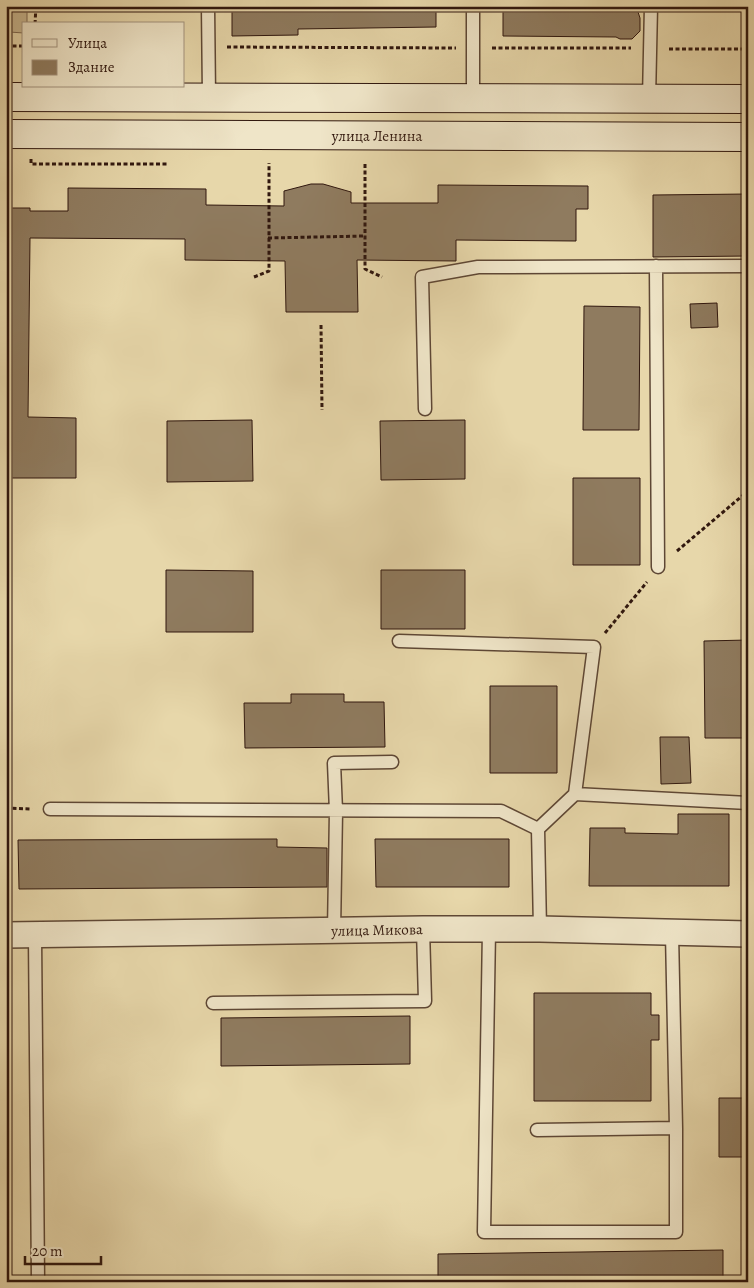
<svg xmlns="http://www.w3.org/2000/svg" width="754" height="1288" font-family="Alegreya,serif">
	<style>
		.green { fill: #c8b68f; stroke: #7c664e }
		.building { fill: #8f7b5f; stroke: #30170e }
		.lines { fill: none; stroke-linecap: round; stroke-linejoin: round }
		.lane-casing { stroke: #5e4735; stroke-width: 15 }
		.street-casing { stroke: #5e4735; stroke-width: 28 }
		.secondary-casing { stroke: #30170e; stroke-width: 30 }
		.path { stroke: #30170e; stroke-width: 3; stroke-dasharray: 4 2.5; stroke-linecap: butt }
		.lane { stroke: #efe5c8; stroke-width: 12 }
		.street { stroke: #efe5c8; stroke-width: 25 }
		.secondary { stroke: #efe5c8; stroke-width: 28 }
		.labels { text-anchor: middle; stroke-width: 4.5; stroke-linejoin: round; paint-order: stroke }
		.street-label { font-size: 15px; fill: #30170e; stroke: #efe5c8 }
	</style>
	<rect width="100%" height="100%" fill="#e7d7aa"/>
	<filter id="stains"><feTurbulence type="fractalNoise" baseFrequency=".004" numOctaves="4"/><feColorMatrix values="0 0 0 0 .2 0 0 0 0 .09 0 0 0 0 .02 0 0 0 .5 -.17"/></filter>
	<radialGradient id="worn" r=".72"><stop offset=".6" stop-color="#630" stop-opacity="0"/><stop offset="1" stop-color="#630" stop-opacity=".3"/></radialGradient>
	<path class="green" d="M 8,6 L 27,6 L 27,24 L 24,24 L 24,33 L 9,32 Z"/>
	<path class="building" d="M 232,6 L 436,6 L 436,27 L 298,29 L 298,35 L 232,36 Z
		M 503,6 L 636,6 L 640,18 L 640,31 L 632,39 L 620,39 L 616,37 L 503,36 Z
		M 311,184 L 323,184 L 351,192 L 351,203 L 438,203 L 438,185 L 588,186 L 588,209 L 576,209 L 576,241 L 456,240 L 456,261 L 357,260 L 358,312 L 286,312 L 285,261 L 185,260 L 185,239 L 30,238 L 28,417 L 76,418 L 76,478 L 6,478 L 6,208 L 30,208 L 30,211 L 68,211 L 68,188 L 206,189 L 206,205 L 284,206 L 284,191 Z
		M 748,194 L 748,256 L 653,257 L 653,195 Z
		M 717,303 L 718,327 L 691,328 L 690,304 Z
		M 584,306 L 640,307 L 639,430 L 583,430 Z
		M 252,420 L 253,481 L 167,482 L 167,421 Z
		M 465,420 L 465,479 L 381,480 L 380,421 Z
		M 573,478 L 640,478 L 640,565 L 573,565 Z
		M 166,570 L 253,571 L 253,632 L 166,632 Z
		M 381,570 L 465,570 L 465,629 L 381,629 Z
		M 748,640 L 748,738 L 705,738 L 704,641 Z
		M 490,686 L 557,686 L 557,773 L 490,773 Z
		M 291,694 L 344,694 L 344,702 L 384,702 L 385,747 L 245,748 L 244,703 L 291,703 Z
		M 660,737 L 689,737 L 691,783 L 661,784 Z
		M 678,814 L 729,814 L 729,886 L 589,886 L 590,828 L 625,828 L 625,833 L 678,834 Z
		M 277,839 L 277,847 L 327,848 L 327,887 L 19,889 L 18,840 Z
		M 375,839 L 509,839 L 509,887 L 376,887 Z
		M 534,993 L 651,993 L 651,1015 L 659,1015 L 659,1040 L 651,1040 L 651,1101 L 534,1101 Z
		M 410,1016 L 410,1064 L 221,1066 L 221,1018 Z
		M 719,1098 L 748,1098 L 748,1157 L 719,1157 Z
		M 723,1250 L 723,1282 L 438,1282 L 438,1254 Z"/>
	<g class="lines">
		<defs>
			<path id="lane" d="M 208,6 L 209,97
				M 473,99 L 473,6
				M 649,99 L 651,6
				M 656,266 L 658,567
				M 425,409 L 422,277 L 478,267 L 748,266
				M 399,641 L 594,647 L 575,794 L 538,829 L 540,929
				M 575,794 L 748,803
				M 50,809 L 501,811 L 538,829
				M 489,930 L 484,1232 L 676,1232 L 676,1128
				M 334,931 L 336,811 L 334,763 L 392,762
				M 35,936 L 38,1282
				M 213,1003 L 425,1001 L 423,929
				M 537,1130 L 676,1128 L 672,933"/>
			<path id="street" d="M 6,935 L 423,929 L 540,929 L 748,934"/>
			<path id="secondary" d="M 6,97 L 748,99
				M 6,134 L 748,137"/>
		</defs>
		<use href="#lane" class="lane-casing"/>
		<use href="#street" class="street-casing"/>
		<use href="#secondary" class="secondary-casing"/>
		<path class="path" d="M 35,24 L 36,6
			M 6,46 L 24,46
			M 227,47 L 456,48
			M 492,48 L 631,48
			M 669,49 L 748,49
			M 31,159 L 31,164 L 168,164
			M 365,164 L 365,269 L 382,277
			M 268,238 L 365,236
			M 254,277 L 269,271 L 269,163
			M 321,325 L 322,410
			M 677,551 L 748,491
			M 605,633 L 647,582
			M 6,808 L 32,809"/>
		<use href="#lane" class="lane"/>
		<use href="#street" class="street"/>
		<use href="#secondary" class="secondary"/>
	</g>
	<g class="labels">
		<g class="street-label">
			<text x="377" y="141">улица Ленина</text>
			<text transform="translate(377 930) rotate(-1)" y="5">улица Микова</text>
		</g>
	</g>
	<rect width="754" height="1288" fill="none" stroke="#e7d7aa" stroke-width="25"/>
	<rect x="8" y="8" width="739" height="1273" fill="none" stroke="#30170e" stroke-width="2.5"/>
	<rect x="12" y="12" width="729" height="1263" fill="none" stroke="#30170e"/>
	<rect x="22" y="22" width="162" height="65" fill="#efe5c8" stroke="#a3937e"/>
	<rect x="32" y="39" width="25" height="8" fill="#efe5c8" stroke="#a3937e"/>
	<text x="68" y="48" font-size="15" fill="#30170e">Улица</text>
	<rect x="32" y="60" width="25" height="15" fill="#8f7b5f" stroke="#a3937e"/>
	<text x="68" y="72" font-size="15" fill="#30170e">Здание</text>
	<path d="M25 1256v8h76v-8" fill="none" stroke="#30170e" stroke-width="2.5"/>
	<text x="32" y="1256" font-size="15" fill="#30170e" stroke="#efe5c8" stroke-width="4" paint-order="stroke">20 m</text>
	<rect width="100%" height="100%" filter="url(#stains)"/>
	<rect width="100%" height="100%" fill="url(#worn)"/>
</svg>
